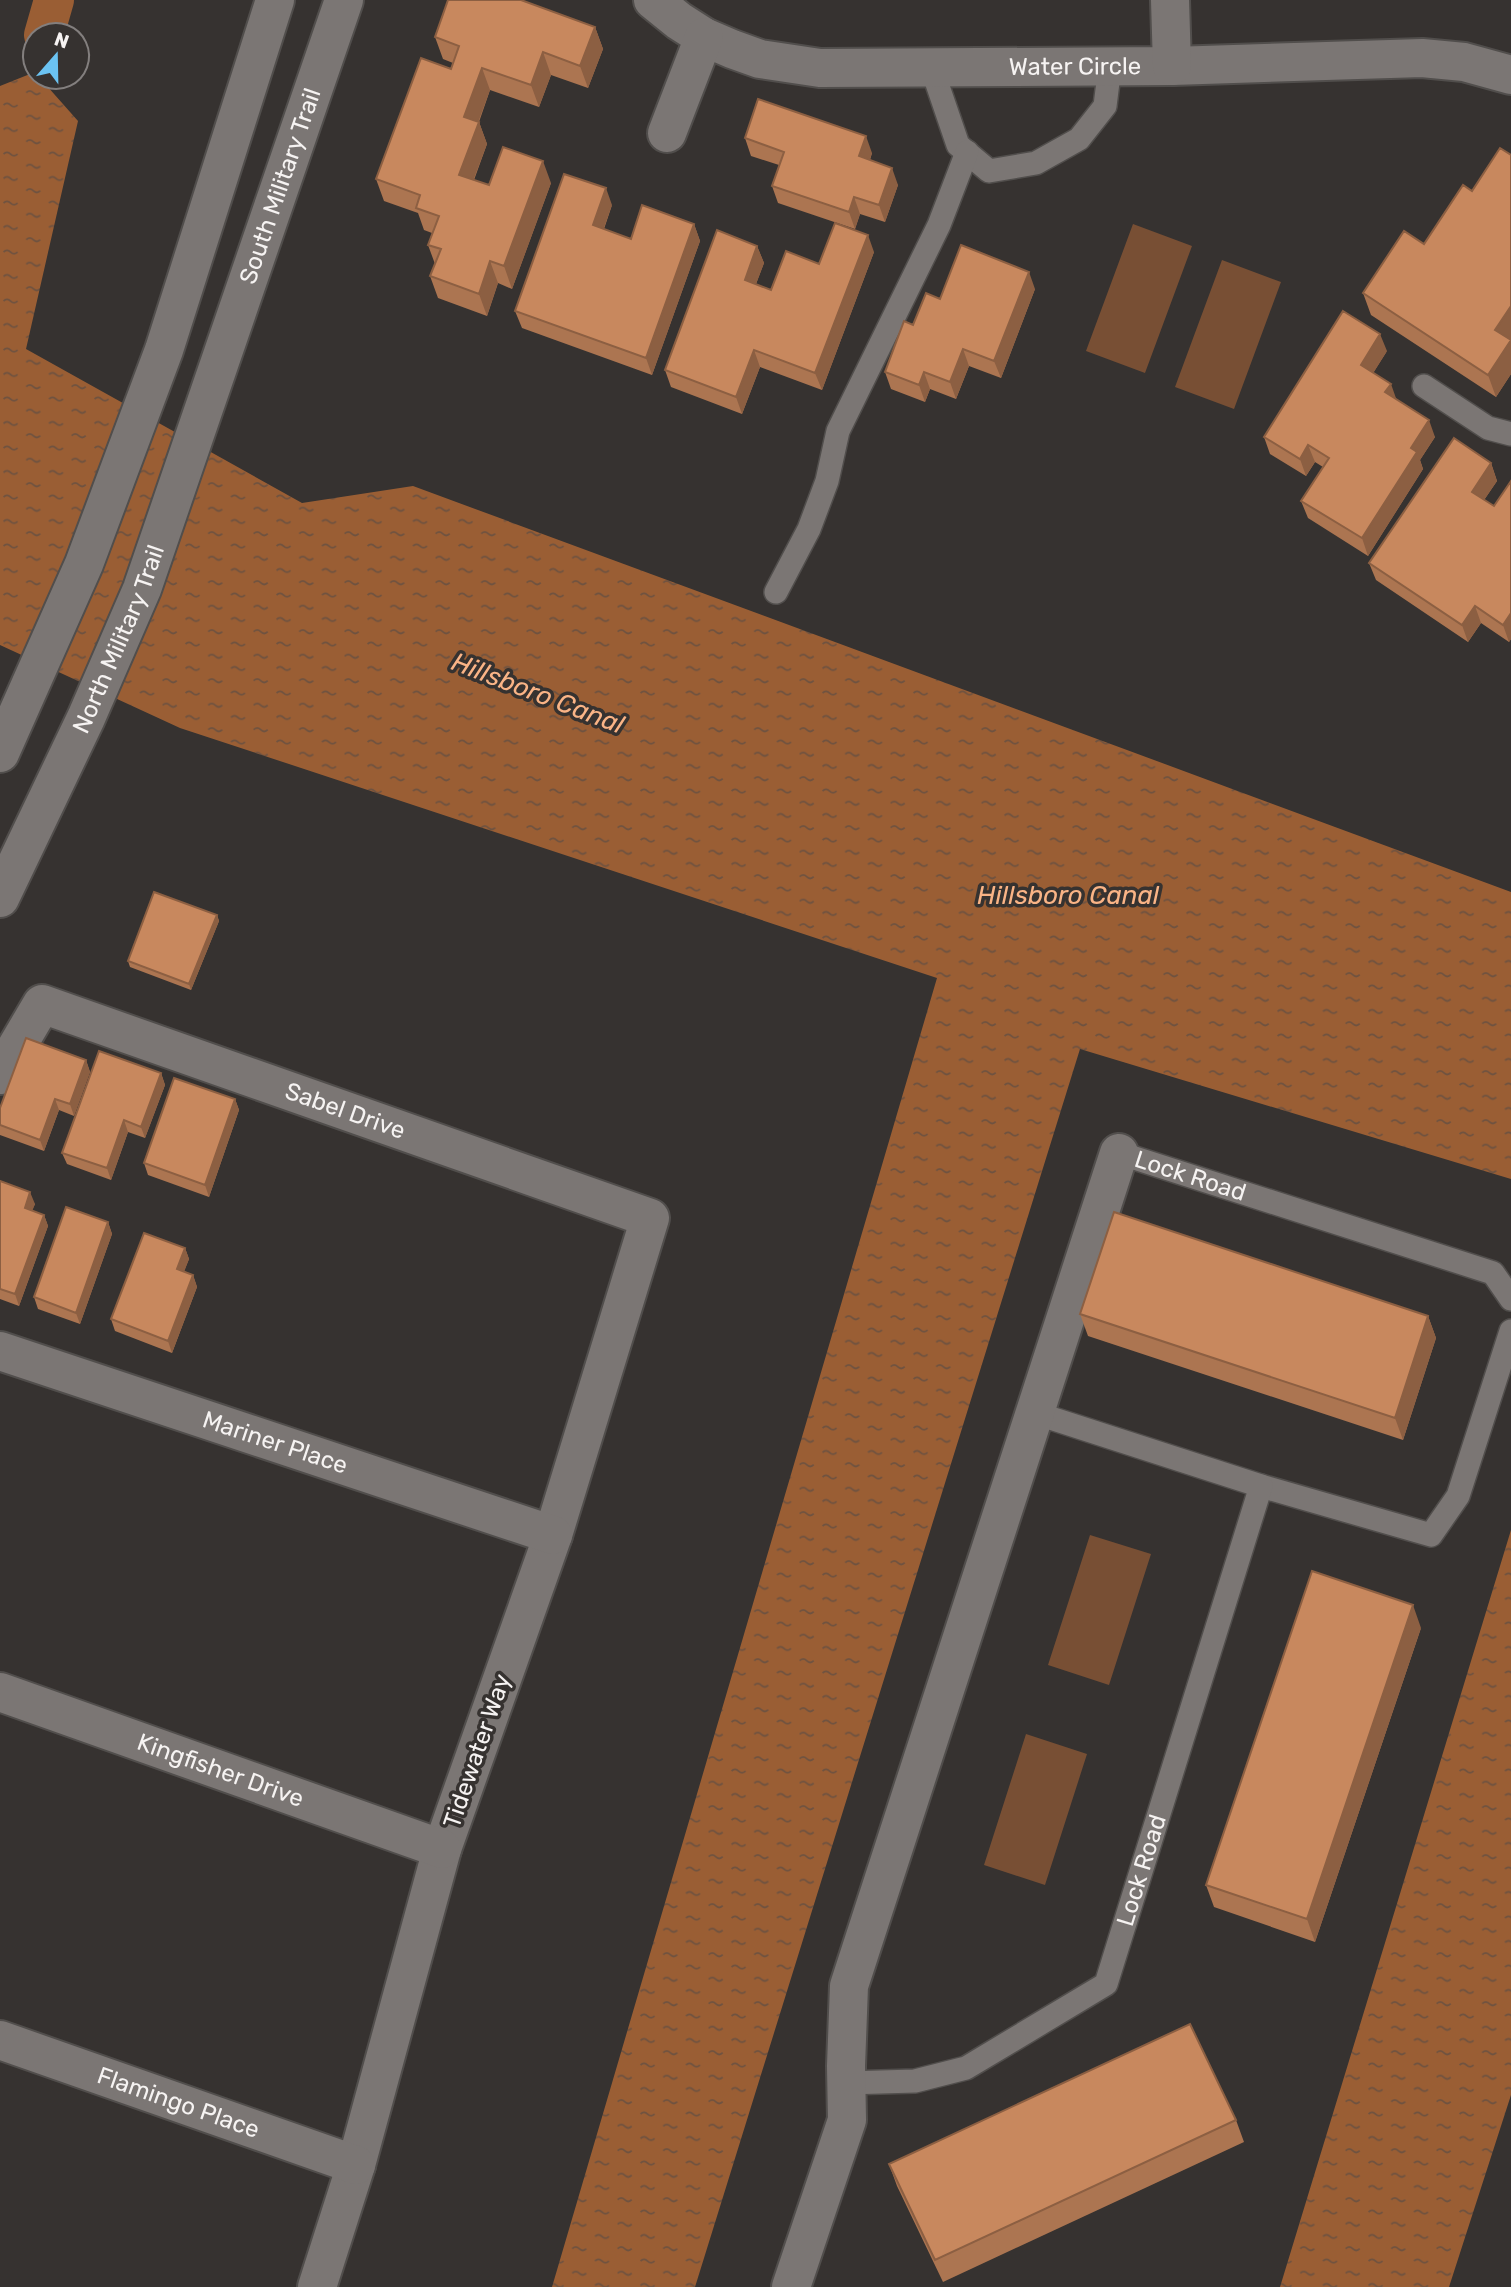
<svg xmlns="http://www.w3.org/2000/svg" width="1511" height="2287" font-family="Rubik,sans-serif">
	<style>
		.grass { fill: #784f34 }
		.water { fill: url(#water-ripples) }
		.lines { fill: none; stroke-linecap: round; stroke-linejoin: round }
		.canal { stroke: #9a5e34; stroke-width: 40 }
		.lane-casing { stroke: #514e4c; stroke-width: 26 }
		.street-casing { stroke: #514e4c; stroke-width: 42 }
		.secondary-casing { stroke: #514e4c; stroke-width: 42 }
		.lane { stroke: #7b7674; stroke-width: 23 }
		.street { stroke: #7b7674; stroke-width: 38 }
		.secondary { stroke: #7b7674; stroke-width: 38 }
		.wall { fill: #ac7551 }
		.shaded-wall { fill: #8c5f42 }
		.building { fill: #c8885e; stroke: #8c5f42; stroke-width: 2 }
		.labels { text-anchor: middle; stroke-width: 7; stroke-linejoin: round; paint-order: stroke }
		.street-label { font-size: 24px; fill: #f6f3f2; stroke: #363230 }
		.water-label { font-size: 26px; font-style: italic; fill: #fab486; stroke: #363230 }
	</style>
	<defs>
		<pattern id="water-ripples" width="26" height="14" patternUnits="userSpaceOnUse" patternTransform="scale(1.75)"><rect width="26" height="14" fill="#9a5e34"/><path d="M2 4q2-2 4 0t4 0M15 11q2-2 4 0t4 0" fill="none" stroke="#6e5240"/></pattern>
	</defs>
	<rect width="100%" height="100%" fill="#363230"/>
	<path class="grass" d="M 1133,224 L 1192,246 L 1145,373 L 1086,351 Z
		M 1222,260 L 1281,282 L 1234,409 L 1175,387 Z
		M 1090,1535 L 1151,1554 L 1109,1685 L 1048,1665 Z
		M 1026,1734 L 1087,1754 L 1045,1885 L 984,1865 Z"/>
	<path class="water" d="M 35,72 L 35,77 L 39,77 L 78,121 L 26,349 L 302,503 L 413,486 L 1511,892 L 1511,1179 L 1080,1049 L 695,2287 L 552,2287 L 937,978 L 180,728 L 0,645 L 0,86 Z
		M 1511,1530 L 1511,2095 L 1449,2287 L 1280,2287 Z"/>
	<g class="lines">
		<path class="canal" d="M 44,35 L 54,0"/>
		<defs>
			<g id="lane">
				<path d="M 931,66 L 958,145 L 989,171 L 1036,163 L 1079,139 L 1105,106 L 1110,66"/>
				<path d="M 1424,386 L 1488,428 L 1511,434"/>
				<path d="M 776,592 L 809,529 L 827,481 L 838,431 L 939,225 L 967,152"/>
				<path id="s1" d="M 1119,1153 L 1493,1273 L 1511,1299"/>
				<path d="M 1261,1486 L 1431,1535 L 1458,1496 L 1511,1331"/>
				<path id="s2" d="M 846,2083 L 915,2081 L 966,2068 L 1106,1984 L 1261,1486 L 1035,1413"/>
			</g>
			<g id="street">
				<path id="s3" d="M 653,0 L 679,21 L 704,37 L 732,49 L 760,59 L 820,68 L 1172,66 L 1422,58 L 1464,62 L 1511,75"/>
				<path d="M 1170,0 L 1172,66"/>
				<path d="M 667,133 L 704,37"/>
				<path id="s4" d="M 0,1075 L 42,1004 L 650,1218 L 553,1535 L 442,1849 L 356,2165 L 317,2287"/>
				<path id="s5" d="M 0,1351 L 553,1535"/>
				<path id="s6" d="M 0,1692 L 442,1849"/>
				<path id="s7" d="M 0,2040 L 356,2165"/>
				<path d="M 791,2287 L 847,2120 L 846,2066 L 849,1986 L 1119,1153"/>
			</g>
			<g id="secondary">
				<path d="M 0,753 L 84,564 L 164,350 L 275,0"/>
				<path id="s8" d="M 0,898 L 86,718 L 142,589 L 344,0"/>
			</g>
		</defs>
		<use href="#lane" class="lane-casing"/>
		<use href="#street" class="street-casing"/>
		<use href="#secondary" class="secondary-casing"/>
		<use href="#lane" class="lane"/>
		<use href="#street" class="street"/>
		<use href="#secondary" class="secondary"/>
	</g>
	<path class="wall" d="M 595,27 L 603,49 L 588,88 L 551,75 L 539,107 L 490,90 L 479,122 L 487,144 L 474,180 L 489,185 L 551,183 L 512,289 L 498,283 L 487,316 L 438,298 L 430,276 L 435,264 L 428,245 L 432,233 L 424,230 L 418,213 L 384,201 L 376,179 L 451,69 L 453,63 L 443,59 L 435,37 Z
		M 745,138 L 872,153 L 870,160 L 898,185 L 885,222 L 860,214 L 855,229 L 778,203 L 772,186 L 779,165 L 751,156 Z
		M 1511,155 L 1511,374 L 1496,397 L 1371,315 L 1363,293 L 1424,244 L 1472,191 Z
		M 612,205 L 604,229 L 631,239 L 694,224 L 700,241 L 652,375 L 522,328 L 515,311 Z
		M 757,246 L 764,263 L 756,284 L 771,290 L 819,264 L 874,252 L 822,390 L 760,367 L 742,414 L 671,387 L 665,370 Z
		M 1035,289 L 1001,378 L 969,366 L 956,399 L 930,389 L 925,402 L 891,389 L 885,372 L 913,325 L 940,299 Z
		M 1387,351 L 1373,373 L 1397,400 L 1435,437 L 1420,460 L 1423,469 L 1368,556 L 1308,518 L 1301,501 L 1323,467 L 1315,462 L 1306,476 L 1270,454 L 1264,437 Z
		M 1491,463 L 1497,481 L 1484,500 L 1494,506 L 1511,481 L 1511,639 L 1509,642 L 1481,623 L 1468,642 L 1376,580 L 1369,563 Z
		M 217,915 L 219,921 L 191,990 L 130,967 L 128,961 Z
		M 86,1060 L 90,1072 L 74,1116 L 59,1110 L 44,1151 L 0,1135 L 0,1108 Z
		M 161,1073 L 165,1085 L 145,1138 L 128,1132 L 111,1180 L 67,1164 L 62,1153 Z
		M 235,1099 L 239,1110 L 209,1197 L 148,1175 L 144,1163 Z
		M 0,1181 L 35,1204 L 32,1210 L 44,1215 L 48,1226 L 19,1306 L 0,1299 Z
		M 108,1222 L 112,1234 L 80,1324 L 38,1309 L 34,1297 Z
		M 185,1248 L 189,1259 L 184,1271 L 193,1275 L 197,1287 L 172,1353 L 115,1331 L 111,1319 Z
		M 1080,1314 L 1428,1316 L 1436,1338 L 1403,1440 L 1088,1336 Z
		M 1421,1628 L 1315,1942 L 1214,1907 L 1206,1885 Z
		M 1236,2120 L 1244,2142 L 943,2282 L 897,2186 L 889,2164 Z"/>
	<path class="shaded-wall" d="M 595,27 L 603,49 L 588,88 L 580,66 Z
		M 543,52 L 551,75 L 539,107 L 531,85 Z
		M 482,68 L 490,90 L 472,139 L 464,117 Z
		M 479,122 L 487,144 L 467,197 L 459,175 Z
		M 866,136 L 872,153 L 865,174 L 859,156 Z
		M 543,161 L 551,183 L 512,289 L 504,266 Z
		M 892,168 L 898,185 L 885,222 L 879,205 Z
		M 606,188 L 612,205 L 599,242 L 593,225 Z
		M 854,197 L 860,214 L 855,229 L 849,212 Z
		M 694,224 L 700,241 L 652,375 L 646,358 Z
		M 868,235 L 874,252 L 822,390 L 815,373 Z
		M 757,246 L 764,263 L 751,297 L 745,280 Z
		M 490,261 L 498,283 L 487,316 L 479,294 Z
		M 1029,272 L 1035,289 L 1001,378 L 994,361 Z
		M 1511,306 L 1511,374 L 1496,397 L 1488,375 L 1495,330 Z
		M 1380,334 L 1387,351 L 1367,383 L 1361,365 Z
		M 963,349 L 969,366 L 956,399 L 950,382 Z
		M 754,350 L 760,367 L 742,414 L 736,397 Z
		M 924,372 L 930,389 L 925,402 L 919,385 Z
		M 1391,384 L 1397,401 L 1385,392 Z
		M 1429,420 L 1435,437 L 1420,460 L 1423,469 L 1368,556 L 1362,538 L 1411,448 Z
		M 1308,445 L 1315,462 L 1306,476 L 1300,459 Z
		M 1491,463 L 1497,481 L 1478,509 L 1472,492 Z
		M 1475,606 L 1481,623 L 1468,642 L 1462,625 Z
		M 1511,613 L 1511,639 L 1509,642 L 1503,625 Z
		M 217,915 L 219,921 L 191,990 L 189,984 Z
		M 86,1060 L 90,1072 L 74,1116 L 70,1104 Z
		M 161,1073 L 165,1085 L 145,1138 L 141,1127 Z
		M 55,1099 L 59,1110 L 44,1151 L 40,1140 Z
		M 235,1099 L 239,1110 L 209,1197 L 205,1185 Z
		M 124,1120 L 128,1132 L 111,1180 L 107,1168 Z
		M 30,1192 L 35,1204 L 29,1219 L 25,1208 Z
		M 44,1215 L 48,1226 L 19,1306 L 15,1294 Z
		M 108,1222 L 112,1234 L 80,1324 L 76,1313 Z
		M 185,1248 L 189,1259 L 181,1280 L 177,1269 Z
		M 193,1275 L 197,1287 L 172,1353 L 168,1341 Z
		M 1428,1316 L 1436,1338 L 1403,1440 L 1395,1418 Z
		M 1413,1605 L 1421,1628 L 1315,1942 L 1307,1919 Z"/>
	<path class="building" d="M 448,0 L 521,0 L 595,27 L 580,66 L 543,52 L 531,85 L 482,68 L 464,117 L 479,122 L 459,175 L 489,185 L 503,147 L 543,161 L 504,266 L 490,261 L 479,294 L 430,276 L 441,249 L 428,245 L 439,216 L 416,208 L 420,195 L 376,179 L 421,58 L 451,69 L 459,46 L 435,37 Z
		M 758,99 L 866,136 L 859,156 L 892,168 L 879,205 L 854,197 L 849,212 L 772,186 L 784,152 L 745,138 Z
		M 1500,148 L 1511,155 L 1511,306 L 1495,330 L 1511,340 L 1488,375 L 1363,293 L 1404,231 L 1424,244 L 1463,185 L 1472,191 Z
		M 564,174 L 606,188 L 593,225 L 631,239 L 642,205 L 694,224 L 646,358 L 515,311 Z
		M 835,223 L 868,235 L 815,373 L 754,350 L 736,397 L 665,370 L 717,230 L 757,246 L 745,280 L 771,290 L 786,251 L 819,264 Z
		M 961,245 L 1029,272 L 994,361 L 963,349 L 950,382 L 924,372 L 919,385 L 885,372 L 904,321 L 913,325 L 926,293 L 940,299 Z
		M 1343,311 L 1380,334 L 1361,365 L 1391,384 L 1385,392 L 1429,420 L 1411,448 L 1417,452 L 1362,538 L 1301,501 L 1329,458 L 1308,445 L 1300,459 L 1264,437 Z
		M 1454,438 L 1491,463 L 1472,492 L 1494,506 L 1511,481 L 1511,613 L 1503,625 L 1475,606 L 1462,625 L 1369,563 Z
		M 154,892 L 217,915 L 189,984 L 128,961 Z
		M 26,1038 L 86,1060 L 70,1104 L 55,1099 L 40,1140 L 0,1125 L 0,1108 Z
		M 99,1051 L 161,1073 L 141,1127 L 124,1120 L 107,1168 L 62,1153 Z
		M 174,1078 L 235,1099 L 205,1185 L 144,1163 Z
		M 0,1181 L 30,1192 L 25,1208 L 44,1215 L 15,1294 L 0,1289 Z
		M 66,1207 L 108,1222 L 76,1313 L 34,1297 Z
		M 1114,1212 L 1428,1316 L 1395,1418 L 1080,1314 Z
		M 144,1233 L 185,1248 L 177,1269 L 193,1275 L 168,1341 L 111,1319 Z
		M 1312,1571 L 1413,1605 L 1307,1919 L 1206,1885 Z
		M 1190,2024 L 1236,2120 L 935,2260 L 889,2164 Z"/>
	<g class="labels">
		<g class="street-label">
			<text dy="8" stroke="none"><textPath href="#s3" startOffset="439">Water Circle</textPath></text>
			<text dy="8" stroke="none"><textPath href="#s8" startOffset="766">South Military Trail</textPath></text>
			<text dy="8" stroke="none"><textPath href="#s8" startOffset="285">North Military Trail</textPath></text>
			<text dy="8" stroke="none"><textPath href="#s4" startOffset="404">Sabel Drive</textPath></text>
			<text dy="8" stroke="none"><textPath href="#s1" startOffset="75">Lock Road</textPath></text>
			<text dy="8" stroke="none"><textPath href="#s5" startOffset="290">Mariner Place</textPath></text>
			<text transform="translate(477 1751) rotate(-71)" y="8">Tidewater Way</text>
			<text dy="8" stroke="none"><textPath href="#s6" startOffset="234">Kingfisher Drive</textPath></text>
			<text dy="8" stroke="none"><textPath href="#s2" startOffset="404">Lock Road</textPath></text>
			<text dy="8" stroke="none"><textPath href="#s7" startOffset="189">Flamingo Place</textPath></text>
		</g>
		<g class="water-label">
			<text transform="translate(538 693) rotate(21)" y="9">Hillsboro Canal</text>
			<text x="1068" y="904">Hillsboro Canal</text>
		</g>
	</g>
	<g transform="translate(56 56) rotate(20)"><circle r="33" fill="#363230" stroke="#837f7e" stroke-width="2"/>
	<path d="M0-5L12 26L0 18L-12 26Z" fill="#6bc3f2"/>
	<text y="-10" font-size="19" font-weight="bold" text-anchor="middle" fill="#f6f3f2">N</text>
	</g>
</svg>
